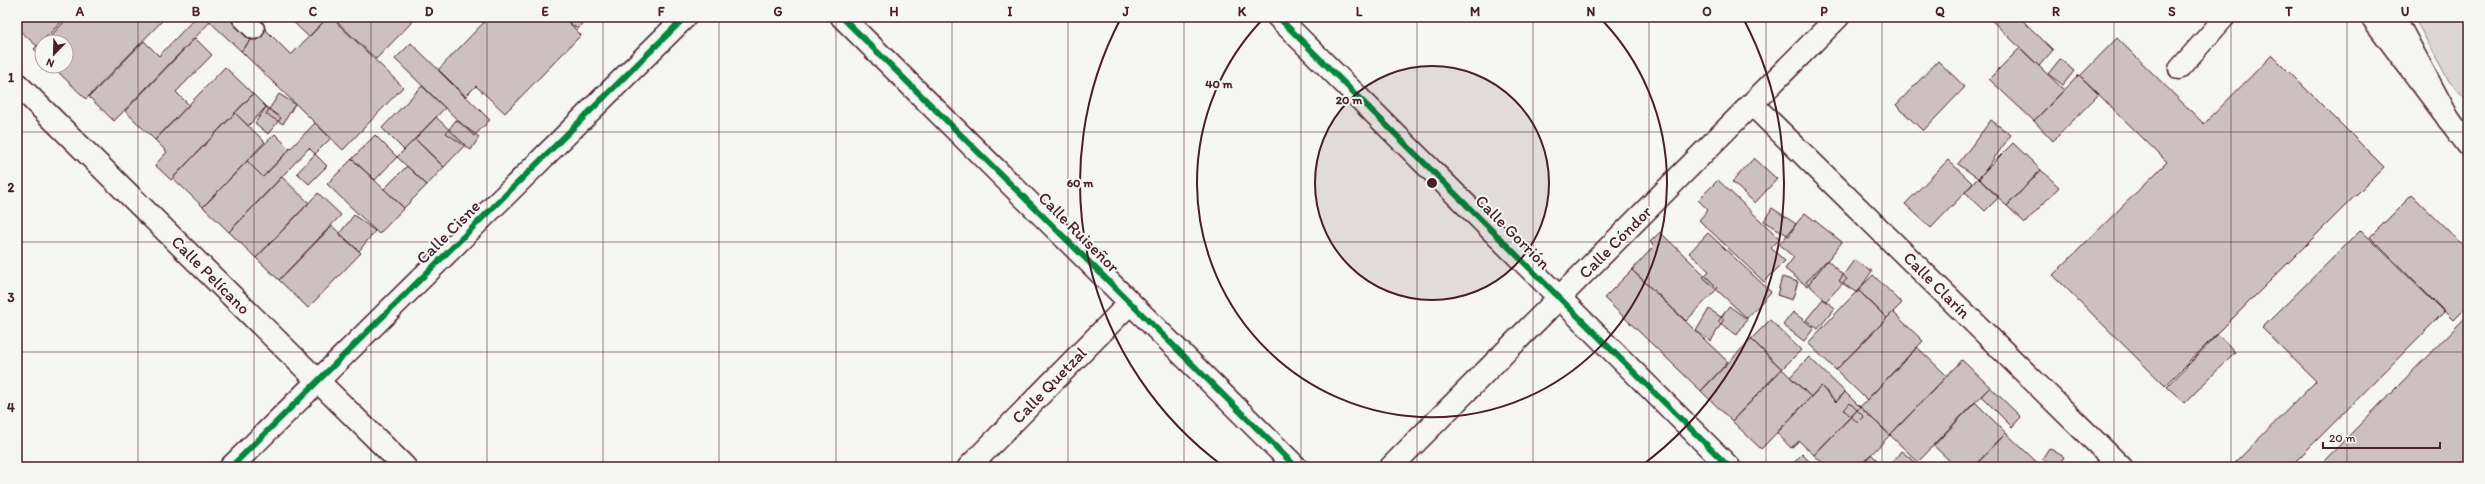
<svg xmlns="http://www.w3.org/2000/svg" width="2485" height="484" font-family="Itim,sans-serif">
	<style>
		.green { fill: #ddd6d5; stroke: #947a80 }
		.building { fill: #ccc1c0; stroke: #4a1f2b }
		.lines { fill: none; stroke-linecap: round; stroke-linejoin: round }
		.lane-casing { stroke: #4a1f2b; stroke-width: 23 }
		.street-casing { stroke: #4a1f2b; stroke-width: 25 }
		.secondary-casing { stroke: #4a1f2b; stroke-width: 25 }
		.highway-casing { stroke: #4a1f2b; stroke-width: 25 }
		.lane { stroke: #f6f6f2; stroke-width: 20 }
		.street { stroke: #f6f6f2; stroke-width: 22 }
		.secondary { stroke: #f6f6f2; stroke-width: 22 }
		.highway { stroke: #f6f6f2; stroke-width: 22 }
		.cycleway-casing { stroke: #f6f6f2; stroke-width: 8 }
		.cycleway { stroke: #00873e; stroke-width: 6 }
		.grid { fill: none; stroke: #4a1f2b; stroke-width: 1; stroke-opacity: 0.55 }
		.ring { fill: none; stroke: #4a1f2b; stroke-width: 2 }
		.labels { text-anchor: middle; stroke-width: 4; stroke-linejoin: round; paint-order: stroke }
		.street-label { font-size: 17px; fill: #4a1f2b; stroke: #f6f6f2 }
		.centre { fill: #4a1f2b; stroke: #f6f6f2; stroke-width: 2 }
		.ring-label { font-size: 12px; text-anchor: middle; font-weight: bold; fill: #4a1f2b; stroke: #f6f6f2; stroke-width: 4; stroke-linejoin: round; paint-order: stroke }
		.neatline { fill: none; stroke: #4a1f2b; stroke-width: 1.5 }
		.grid-label { font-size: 13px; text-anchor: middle; font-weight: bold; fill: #4a1f2b }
	</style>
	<rect width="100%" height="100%" fill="#f6f6f2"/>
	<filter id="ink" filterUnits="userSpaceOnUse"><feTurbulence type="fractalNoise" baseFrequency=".025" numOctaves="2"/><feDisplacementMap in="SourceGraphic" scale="8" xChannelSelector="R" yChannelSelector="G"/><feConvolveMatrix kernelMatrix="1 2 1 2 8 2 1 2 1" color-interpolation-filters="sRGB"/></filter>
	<g filter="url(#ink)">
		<path class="green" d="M 2414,17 L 2468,17 L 2468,101 L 2449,81 Z"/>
		<path class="building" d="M 17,17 L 69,17 L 45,42 L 42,42 L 39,48 L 17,28 Z
			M 66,17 L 166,17 L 86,99 L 52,66 L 66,66 L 66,42 L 42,42 L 42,56 L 34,49 Z
			M 196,17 L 206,17 L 210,22 L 114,121 L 89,97 L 144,41 L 159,56 Z
			M 215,17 L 253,17 L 263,27 L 241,51 L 210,22 Z
			M 288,17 L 328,17 L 309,37 Z
			M 328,17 L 331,17 L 403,87 L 343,150 L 241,51 L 263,27 L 291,55 Z
			M 332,17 L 417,17 L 376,59 Z
			M 489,17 L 563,17 L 581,35 L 505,113 L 476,86 L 465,97 L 438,70 Z
			M 564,17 L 588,17 L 577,29 Z
			M 1988,17 L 2019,17 L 2053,50 L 2039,66 Z
			M 195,38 L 212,55 L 176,92 L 189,105 L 155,140 L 125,111 Z
			M 2117,38 L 2204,124 L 2272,55 L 2384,167 L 2165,386 L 2053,275 L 2167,162 L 2080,76 Z
			M 411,43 L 490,120 L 474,136 L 395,59 Z
			M 2020,48 L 2064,90 L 2034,121 L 1989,79 Z
			M 2060,59 L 2074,71 L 2063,85 L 2048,74 Z
			M 1938,61 L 1965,87 L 1923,131 L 1896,105 Z
			M 225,67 L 253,94 L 171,180 L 155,165 L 167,152 L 155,140 Z
			M 2079,75 L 2099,94 L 2053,141 L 2034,121 Z
			M 422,86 L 445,108 L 404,150 L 382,128 Z
			M 253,94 L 266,107 L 248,126 L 235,113 Z
			M 279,94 L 295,104 L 283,124 L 266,114 Z
			M 266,107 L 281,118 L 268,134 L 255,123 Z
			M 235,113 L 265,142 L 203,207 L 173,178 Z
			M 436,117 L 465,145 L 444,167 L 415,139 Z
			M 456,120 L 479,137 L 471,150 L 446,133 Z
			M 1991,120 L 2011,135 L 1979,179 L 1958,164 Z
			M 315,123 L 331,138 L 315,154 L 309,148 L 229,232 L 203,207 L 247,161 L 263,177 Z
			M 275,134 L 290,149 L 263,177 L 247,161 Z
			M 375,135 L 397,157 L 375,180 L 352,159 Z
			M 415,139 L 444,167 L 427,185 L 397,157 Z
			M 2013,143 L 2041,170 L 2007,206 L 1978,178 Z
			M 315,154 L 327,166 L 309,184 L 297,173 Z
			M 1754,158 L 1777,179 L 1755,203 L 1732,182 Z
			M 352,159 L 404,208 L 379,234 L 327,184 Z
			M 1948,160 L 1973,184 L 1931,228 L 1905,204 Z
			M 407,166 L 427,185 L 404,208 L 384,189 Z
			M 2041,170 L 2059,187 L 2025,223 L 2007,206 Z
			M 282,177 L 309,203 L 256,258 L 229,232 Z
			M 1978,178 L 1999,197 L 1985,211 L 1965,192 Z
			M 1718,180 L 1780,239 L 1771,248 L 1785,261 L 1764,282 L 1699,220 L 1708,210 L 1698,200 Z
			M 318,193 L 341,215 L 279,280 L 256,258 Z
			M 2412,195 L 2468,250 L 2468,305 L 2453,320 L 2370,237 Z
			M 1772,208 L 1796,224 L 1789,236 L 1764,221 Z
			M 1805,213 L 1842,242 L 1807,286 L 1785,269 L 1794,257 L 1779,245 Z
			M 354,215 L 375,231 L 359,251 L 339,234 Z
			M 332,226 L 361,253 L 308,308 L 279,280 Z
			M 2361,230 L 2444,312 L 2290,467 L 2231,467 L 2316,381 L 2262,328 Z
			M 1660,232 L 1718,288 L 1686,321 L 1632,270 L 1654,246 L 1650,242 Z
			M 1708,233 L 1771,292 L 1747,318 L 1703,277 L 1709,271 L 1689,253 Z
			M 1827,260 L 1847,279 L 1826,301 L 1806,282 Z
			M 1854,260 L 1872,271 L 1857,293 L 1839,281 Z
			M 1632,270 L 1728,362 L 1701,391 L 1604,298 Z
			M 1873,275 L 1902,303 L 1887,318 L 1858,290 Z
			M 1782,277 L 1798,282 L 1792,300 L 1777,295 Z
			M 1858,290 L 1887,318 L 1836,370 L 1808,343 Z
			M 1823,299 L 1835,308 L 1818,329 L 1806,320 Z
			M 1729,306 L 1747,319 L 1737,335 L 1718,322 Z
			M 1709,309 L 1724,319 L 1711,341 L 1696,331 Z
			M 1793,312 L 1814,328 L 1804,341 L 1783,325 Z
			M 1893,312 L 1923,341 L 1867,400 L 1836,370 Z
			M 2468,315 L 2468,467 L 2318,467 Z
			M 1770,320 L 1801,350 L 1782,369 L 1751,339 Z
			M 2218,334 L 2235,352 L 2185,403 L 2167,387 Z
			M 1751,339 L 1782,369 L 1732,421 L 1701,391 Z
			M 1917,347 L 1947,376 L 1890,435 L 1860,407 Z
			M 1809,357 L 1845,392 L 1836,402 L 1821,386 L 1811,397 L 1790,377 Z
			M 1962,360 L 1990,387 L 1918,462 L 1890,435 Z
			M 1782,369 L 1811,397 L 1761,449 L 1732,421 Z
			M 1821,386 L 1836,402 L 1845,392 L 1860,407 L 1814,455 L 1799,441 L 1791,448 L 1777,433 Z
			M 1990,387 L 2021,417 L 2012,427 L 1981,396 Z
			M 1975,402 L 2006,433 L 1973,467 L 1956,467 L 1933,445 Z
			M 1850,403 L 1864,417 L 1858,423 L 1844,410 Z
			M 1860,407 L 1890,435 L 1859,467 L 1827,467 L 1814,455 Z
			M 2006,433 L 2042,467 L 1974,467 Z
			M 2049,448 L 2064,457 L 2058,467 L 2042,459 Z
			M 1901,451 L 1915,462 L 1911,467 L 1889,467 Z
			M 1802,454 L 1815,467 L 1790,467 Z
			M 1871,454 L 1884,467 L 1859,467 Z"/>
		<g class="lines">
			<defs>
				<path id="lane" d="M 242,17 L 254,29
					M 2179,69 L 2225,17"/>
				<path id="street" d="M 842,17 L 1296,467
					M 1278,17 L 1729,467
					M 17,84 L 405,467
					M 1752,104 L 2121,467
					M 231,467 L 685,17
					M 969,467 L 1130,303
					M 1391,467 L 1838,17"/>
				<path id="secondary" d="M 2372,17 L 2468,145"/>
				<path id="highway" d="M 2394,17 L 2449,120"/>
			</defs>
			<use href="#lane" class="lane-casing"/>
			<use href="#street" class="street-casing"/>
			<use href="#secondary" class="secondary-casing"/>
			<use href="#highway" class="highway-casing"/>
			<use href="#lane" class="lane"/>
			<use href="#street" class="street"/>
			<use href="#secondary" class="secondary"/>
			<use href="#highway" class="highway"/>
			<defs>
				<path id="cycleway" d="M 842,17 L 1296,467
					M 1278,17 L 1729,467
					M 231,467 L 685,17"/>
			</defs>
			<use href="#cycleway" class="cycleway-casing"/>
			<use href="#cycleway" class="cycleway"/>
		</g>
	</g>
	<path class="grid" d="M 138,17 L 138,467M 254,17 L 254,467M 371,17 L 371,467M 487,17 L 487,467M 603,17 L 603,467M 719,17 L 719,467M 836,17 L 836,467M 952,17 L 952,467M 1068,17 L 1068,467M 1184,17 L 1184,467M 1301,17 L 1301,467M 1417,17 L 1417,467M 1533,17 L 1533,467M 1649,17 L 1649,467M 1766,17 L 1766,467M 1882,17 L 1882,467M 1998,17 L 1998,467M 2114,17 L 2114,467M 2231,17 L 2231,467M 2347,17 L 2347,467M 17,132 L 2468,132M 17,242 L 2468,242M 17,352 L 2468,352"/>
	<circle cx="1432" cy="183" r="117" fill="#4a1f2b" fill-opacity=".12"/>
	<g class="ring">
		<circle cx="1432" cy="183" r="117"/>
		<path d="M1600 18A235 235 0 1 1 1264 18"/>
		<path d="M1223 466A352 352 0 0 1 1121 18M1743 18A352 352 0 0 1 1641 466"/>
	</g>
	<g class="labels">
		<g class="street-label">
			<text transform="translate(448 232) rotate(-45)" y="6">Calle Cisne</text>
			<text transform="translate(1079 232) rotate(45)" y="6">Calle Ruiseñor</text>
			<text transform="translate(1513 232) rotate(45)" y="6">Calle Gorrión</text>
			<text transform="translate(1615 242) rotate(-45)" y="6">Calle Cóndor</text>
			<text transform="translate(211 275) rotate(45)" y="6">Calle Pelícano</text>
			<text transform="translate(1937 285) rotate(45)" y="6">Calle Clarín</text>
			<text transform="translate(1049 385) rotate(-46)" y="6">Calle Quetzal</text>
		</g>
	</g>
	<circle cx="1432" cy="183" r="6" class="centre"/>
	<g class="ring-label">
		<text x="1219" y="88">40 m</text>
		<text x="1349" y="104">20 m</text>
		<text x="1080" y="187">60 m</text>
	</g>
	<rect width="2485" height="484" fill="none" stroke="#f6f6f2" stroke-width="44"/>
	<g transform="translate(54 54) rotate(203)"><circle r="19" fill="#f6f6f2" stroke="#b1a0a2"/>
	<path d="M0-3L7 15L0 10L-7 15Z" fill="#4a1f2b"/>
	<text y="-6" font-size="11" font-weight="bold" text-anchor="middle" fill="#4a1f2b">N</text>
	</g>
	<path d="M2323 442v6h117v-6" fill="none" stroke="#4a1f2b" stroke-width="2"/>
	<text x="2329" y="442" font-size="12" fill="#4a1f2b" stroke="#f6f6f2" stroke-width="3" paint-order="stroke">20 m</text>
	<rect x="22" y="22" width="2441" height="440" class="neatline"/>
	<g class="grid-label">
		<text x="80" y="16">A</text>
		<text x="196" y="16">B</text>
		<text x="313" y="16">C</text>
		<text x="429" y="16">D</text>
		<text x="545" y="16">E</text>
		<text x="661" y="16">F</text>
		<text x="778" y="16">G</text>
		<text x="894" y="16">H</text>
		<text x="1010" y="16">I</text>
		<text x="1126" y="16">J</text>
		<text x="1242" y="16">K</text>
		<text x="1359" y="16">L</text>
		<text x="1475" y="16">M</text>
		<text x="1591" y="16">N</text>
		<text x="1707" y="16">O</text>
		<text x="1824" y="16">P</text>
		<text x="1940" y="16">Q</text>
		<text x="2056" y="16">R</text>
		<text x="2172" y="16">S</text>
		<text x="2289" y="16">T</text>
		<text x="2405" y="16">U</text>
		<text x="11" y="82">1</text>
		<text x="11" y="192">2</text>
		<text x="11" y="302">3</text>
		<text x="11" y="412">4</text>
	</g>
</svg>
